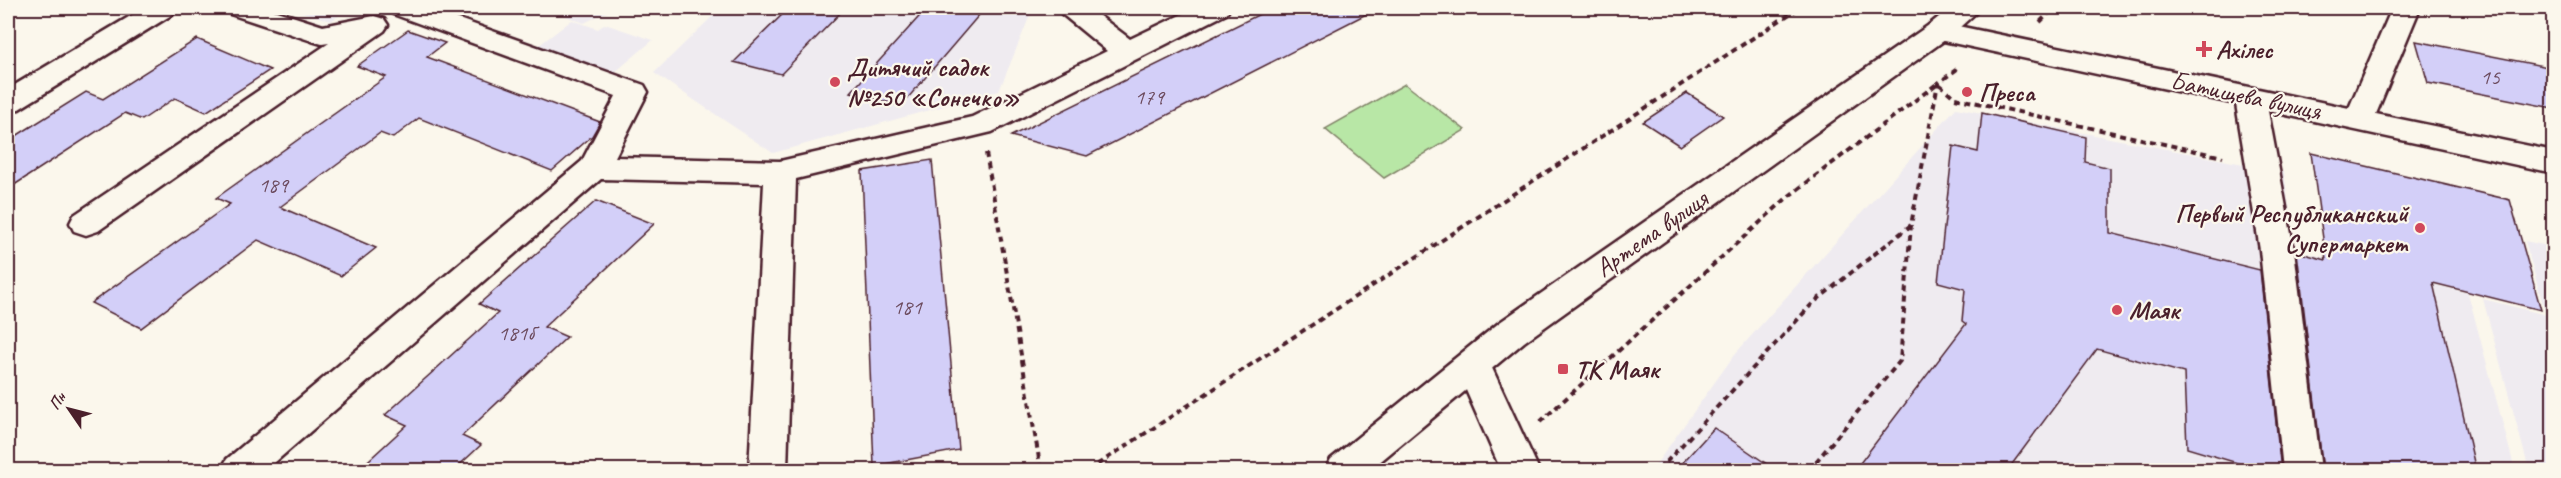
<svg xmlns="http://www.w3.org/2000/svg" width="2561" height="478" font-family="Caveat,sans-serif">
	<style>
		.built { fill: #efebf0 }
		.green { fill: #b8e7a6; stroke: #818368; stroke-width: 1.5 }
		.building { fill: #d3cff8; stroke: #4a1f2b; stroke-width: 1.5 }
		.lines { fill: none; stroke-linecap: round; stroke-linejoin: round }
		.minor-casing { stroke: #4a1f2b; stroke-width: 5 }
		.major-casing { stroke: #4a1f2b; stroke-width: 5 }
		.path { stroke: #4a1f2b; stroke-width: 4; stroke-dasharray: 6 4.5; stroke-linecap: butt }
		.minor { fill: #fbf7ec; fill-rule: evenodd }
		.major { fill: #fbf7ec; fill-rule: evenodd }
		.poi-dot { fill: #d1495b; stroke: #fbf7ec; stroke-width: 2 }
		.labels { text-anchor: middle; stroke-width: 4.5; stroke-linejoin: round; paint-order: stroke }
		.number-label { font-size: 22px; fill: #6c4b5e }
		.poi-label { font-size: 26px; font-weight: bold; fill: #4a1f2b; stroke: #fbf7ec; text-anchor: start }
		.street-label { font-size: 26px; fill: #4a1f2b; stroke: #fbf7ec }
	</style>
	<rect width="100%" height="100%" fill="#fbf7ec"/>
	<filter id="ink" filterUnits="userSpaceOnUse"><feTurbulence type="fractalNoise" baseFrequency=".0167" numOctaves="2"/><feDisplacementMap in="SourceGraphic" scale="12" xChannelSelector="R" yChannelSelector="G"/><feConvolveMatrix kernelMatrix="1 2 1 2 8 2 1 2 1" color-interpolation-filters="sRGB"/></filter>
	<g filter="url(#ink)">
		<path class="built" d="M 290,8 L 351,8 L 331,21 Z
			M 545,8 L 614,8 L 584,23 Z
			M 721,8 L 1033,8 L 999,91 L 773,153 L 654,73 Z
			M 572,20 L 598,29 L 605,24 L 653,40 L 614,73 L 538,46 Z
			M 1956,108 L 2284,172 L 2295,250 L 2468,293 L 2515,470 L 1652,470 L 1735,354 Z
			M 2525,241 L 2553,247 L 2553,470 L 2529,470 L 2483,299 L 2546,315 Z"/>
		<path class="green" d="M 1405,84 L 1465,130 L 1384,178 L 1325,129 Z"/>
		<path class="building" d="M 789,8 L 845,8 L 781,74 L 734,62 Z
			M 927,8 L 985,8 L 901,106 L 851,92 Z
			M 1272,8 L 1378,8 L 1087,156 L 1011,136 Z
			M 408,30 L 445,43 L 427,57 L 600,122 L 592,136 L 552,171 L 419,118 L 393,138 L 380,133 L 280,207 L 376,248 L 341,276 L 258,240 L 141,328 L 91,303 L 230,204 L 216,198 L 386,77 L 357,66 Z
			M 197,39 L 270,70 L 206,112 L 175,98 L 142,120 L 125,113 L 8,189 L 8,141 L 86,92 L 103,99 Z
			M 2416,41 L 2553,68 L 2553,108 L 2428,83 Z
			M 1687,93 L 1723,116 L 1680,146 L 1643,122 Z
			M 1982,113 L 2086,137 L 2085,162 L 2110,168 L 2110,233 L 2260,270 L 2281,471 L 2264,471 L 2187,448 L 2184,373 L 2097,349 L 2007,471 L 1854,471 L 1966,324 L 1962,321 L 1965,289 L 1938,282 L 1953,146 L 1978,152 Z
			M 2311,153 L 2510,200 L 2541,310 L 2433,283 L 2476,471 L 2323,471 L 2297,252 L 2326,260 Z
			M 932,160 L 959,450 L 874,466 L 862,171 Z
			M 596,201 L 654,224 L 544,327 L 567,337 L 462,436 L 481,445 L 453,471 L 357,471 L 407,425 L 385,415 L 498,313 L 479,304 Z
			M 1714,428 L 1777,471 L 1675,471 Z"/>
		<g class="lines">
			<defs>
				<path id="minor" d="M 144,8 L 177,8 L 173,14 L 19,109 L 8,112 L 8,89 Z
					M 226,8 L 267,8 L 323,26 L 374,16 L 384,19 L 388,25 L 384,31 L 98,231 L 86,235 L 74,231 L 70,223 L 74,215 L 329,43 L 322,44 L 312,41 L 230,14 Z
					M 389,8 L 428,8 L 644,85 L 648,92 L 615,157 L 780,161 L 972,117 L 1107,51 L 1062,14 L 1058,8 L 1089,8 L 1130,39 L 1195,8 L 1230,8 L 1226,14 L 992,132 L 796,179 L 787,470 L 749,470 L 764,183 L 601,179 L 266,470 L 221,470 L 227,459 L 582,161 L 616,96 L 393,14 Z
					M 2392,8 L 2420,8 L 2376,114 L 2554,151 L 2554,173 L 2268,111 L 2294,250 L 2321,470 L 2283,470 L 2260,250 L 2236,104 L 1939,40 L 1929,37 L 1925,31 L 1929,25 L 1939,22 L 2349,108 Z
					M 1473,351 L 1486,355 L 1539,470 L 1501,470 L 1455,365 L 1460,355 Z"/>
				<path id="major" d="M 1950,8 L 1981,8 L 1949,37 L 1524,342 L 1370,470 L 1325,470 L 1331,459 L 1500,322 L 1929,25 Z"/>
			</defs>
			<use href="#minor" class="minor-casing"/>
			<use href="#major" class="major-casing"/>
			<path class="path" d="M 2040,22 L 2054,8
				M 986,153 L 1041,470
				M 1540,422 L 1789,196 L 1938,83 L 1955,98 L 2223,157
				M 1089,470 L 1799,8
				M 1659,470 L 1813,303 L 1911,225 L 1938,83 L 1960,67
				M 1809,470 L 1900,361 L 1911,225"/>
			<use href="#minor" class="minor"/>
			<use href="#major" class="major"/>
		</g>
	</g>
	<g class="poi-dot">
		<path d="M2201 40h6v6h6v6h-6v6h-6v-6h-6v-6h6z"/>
		<circle cx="835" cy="82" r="6"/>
		<circle cx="1967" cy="92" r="6"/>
		<circle cx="2420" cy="228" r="6"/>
		<circle cx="2117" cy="310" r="6"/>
		<rect x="1557" y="363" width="12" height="12" rx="3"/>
	</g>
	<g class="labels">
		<g class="number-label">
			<text x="2490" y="84">15</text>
			<text x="1149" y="104">179</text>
			<text x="273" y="192">189</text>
			<text x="907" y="314">181</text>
			<text x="516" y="340">181б</text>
		</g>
		<g class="poi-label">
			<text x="2216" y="58">Ахілес</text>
			<text x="847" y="76">Дитячий садок<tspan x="847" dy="30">№250 «Сонечко»</tspan></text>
			<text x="1979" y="101">Преса</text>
			<text x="2408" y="222" text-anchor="end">Первый Республиканский<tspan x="2408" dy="30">Супермаркет</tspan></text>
			<text x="2129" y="319">Маяк</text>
			<text x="1575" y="378">ТК Маяк</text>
		</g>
		<g class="street-label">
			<text transform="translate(2246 95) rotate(12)" y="9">Батищева вулиця</text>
			<text transform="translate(1651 233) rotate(-35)" y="9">Артема вулиця</text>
		</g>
	</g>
	<rect width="2561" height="478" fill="none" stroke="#fbf7ec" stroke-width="30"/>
	<rect x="15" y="15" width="2531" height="448" fill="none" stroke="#4a1f2b" stroke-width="2" filter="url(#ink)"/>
	<g transform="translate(69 409) rotate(305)" stroke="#fbf7ec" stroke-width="4.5" paint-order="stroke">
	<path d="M0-4.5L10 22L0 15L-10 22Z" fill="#4a1f2b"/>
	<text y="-9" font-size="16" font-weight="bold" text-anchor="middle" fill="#4a1f2b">Пн</text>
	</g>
</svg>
